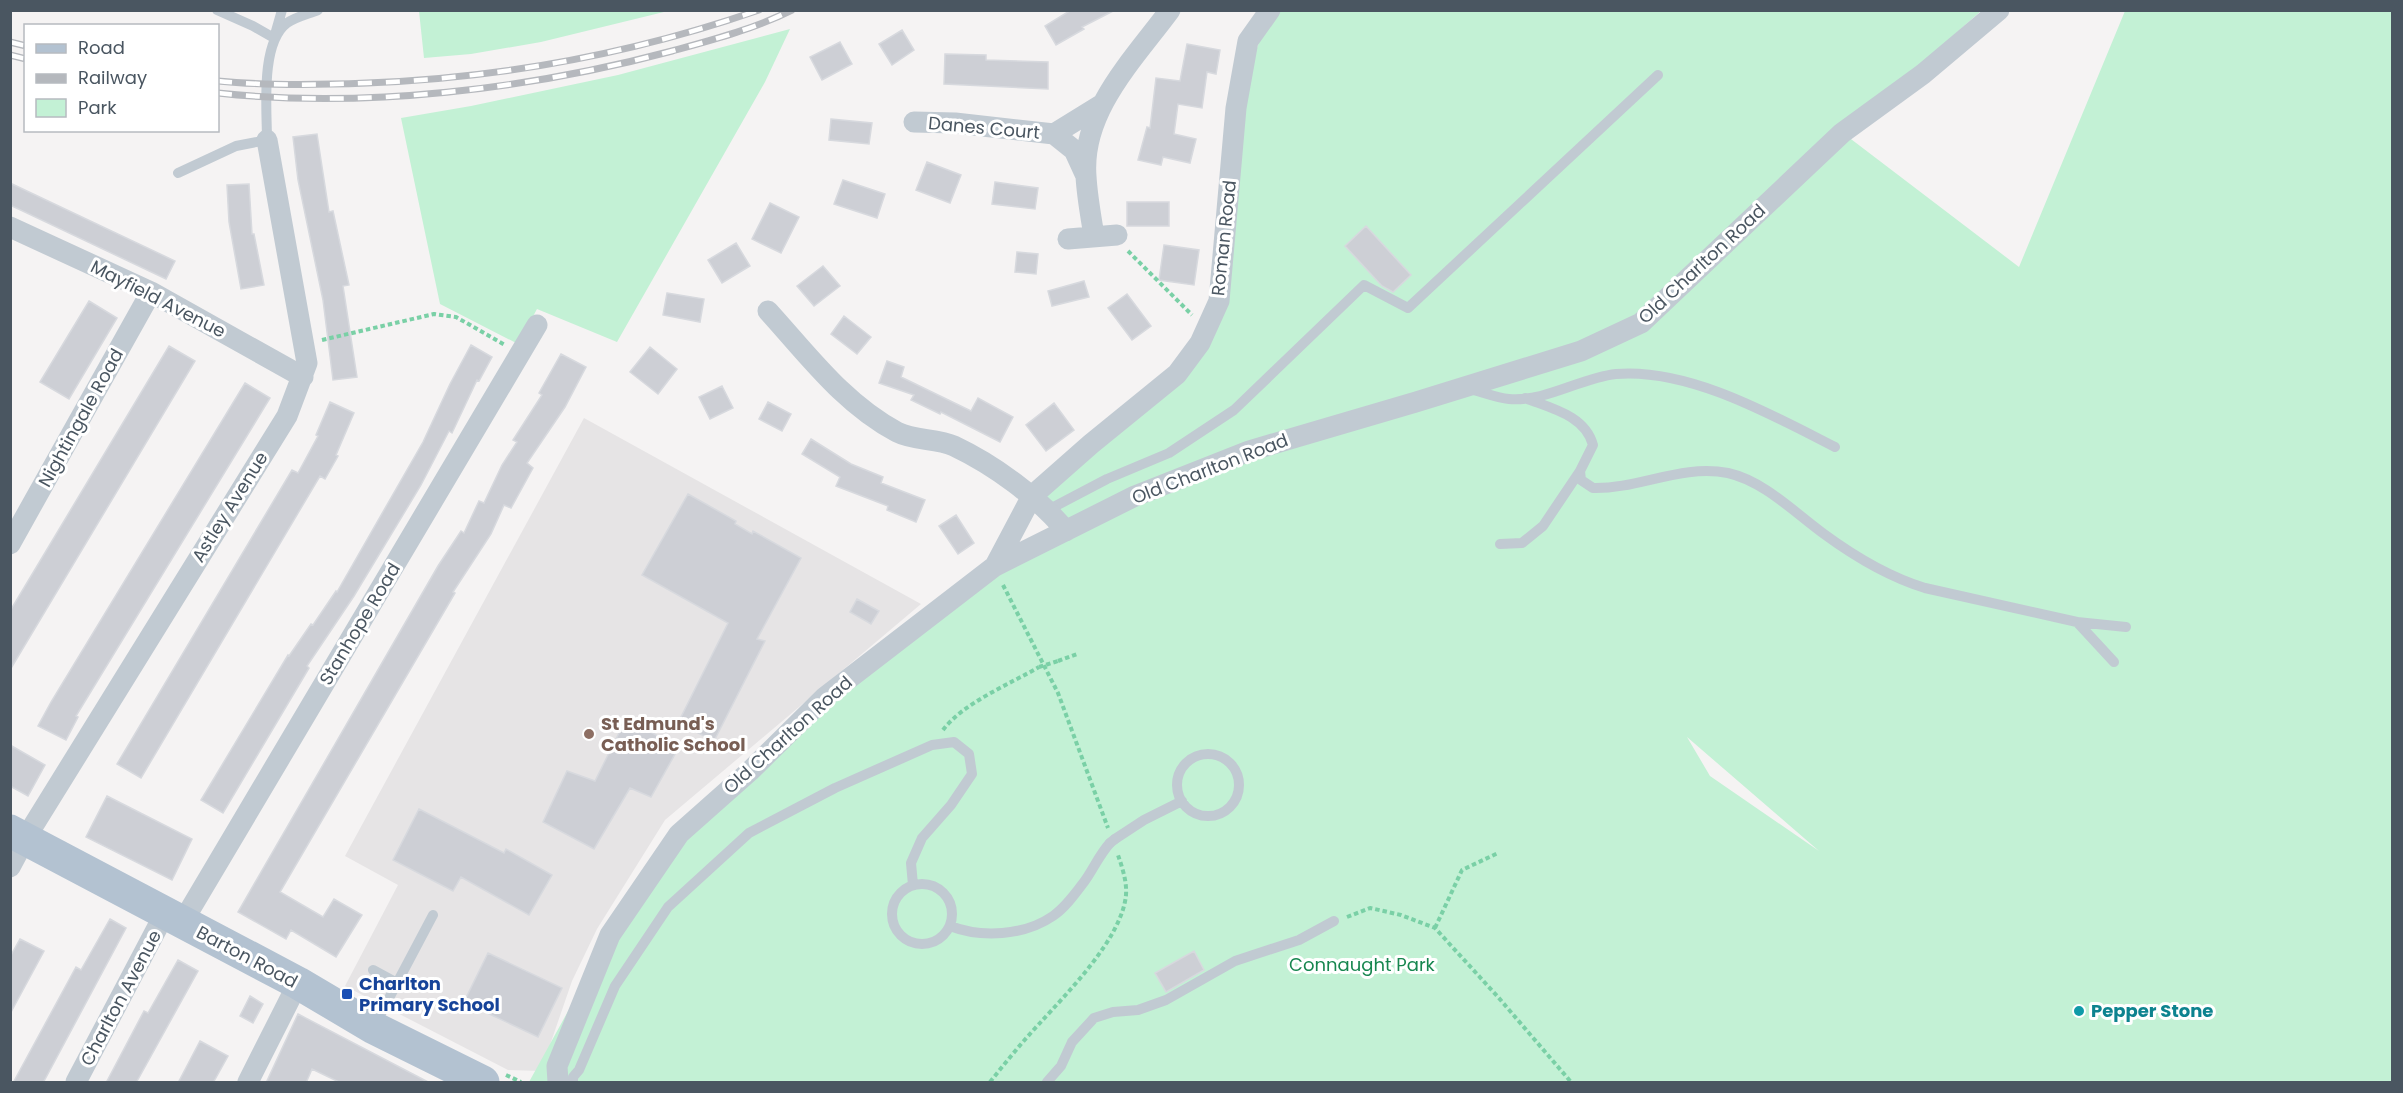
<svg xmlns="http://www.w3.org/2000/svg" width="2403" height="1093" font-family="Poppins,sans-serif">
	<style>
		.education { fill: #e6e4e5 }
		.green { fill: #c3f1d5; fill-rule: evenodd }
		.building { fill: #cdcfd5; stroke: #d7d9de; stroke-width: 1.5 }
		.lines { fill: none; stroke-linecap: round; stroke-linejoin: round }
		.path { stroke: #7ad0a6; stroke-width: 4; stroke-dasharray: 4.5 3; stroke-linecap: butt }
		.service { stroke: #c1cad2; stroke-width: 10 }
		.minor { stroke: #c1cad2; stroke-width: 21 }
		.primary { stroke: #b3c2d1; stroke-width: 33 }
		.rail-casing { stroke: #b5b8bd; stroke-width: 7 }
		.rail { stroke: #fff; stroke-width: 4.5; stroke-dasharray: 14; stroke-linecap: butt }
		.path-bridge { stroke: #7ad0a6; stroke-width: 4; stroke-dasharray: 4.5 3; stroke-linecap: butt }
		.service-bridge { stroke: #c1cad2; stroke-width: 10 }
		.education-dot { fill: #8d6e63; stroke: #fff; stroke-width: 2 }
		.transit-dot { fill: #1a4fb4; stroke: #fff; stroke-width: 2 }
		.culture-dot { fill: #0f9aa8; stroke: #fff; stroke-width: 2 }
		.labels { text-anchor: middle; stroke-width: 6; stroke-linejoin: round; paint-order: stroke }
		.street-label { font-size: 18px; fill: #4a5661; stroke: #fff }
		.education-label { font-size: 18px; font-weight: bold; fill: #785e54; stroke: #fff; text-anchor: start }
		.park-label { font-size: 18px; fill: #17864f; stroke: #fff }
		.transit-label { font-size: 18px; font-weight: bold; fill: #164399; stroke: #fff; text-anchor: start }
		.culture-label { font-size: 18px; font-weight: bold; fill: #0d838f; stroke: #fff; text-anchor: start }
	</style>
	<rect width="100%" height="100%" fill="#f5f3f3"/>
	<path class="education" d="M 584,418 L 921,604 L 665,820 L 597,929 L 572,981 L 541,1071 L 508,1070 L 345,986 L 398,885 L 345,856 Z"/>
	<path class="green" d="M 419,11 L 419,10 L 668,11 L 541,42 L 471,54 L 424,58 Z
		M 1270,11 L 1981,11 L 1843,133 L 2019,267 L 2125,11 L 2392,11 L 2392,1082 L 529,1082 L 610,935 L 679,834 L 995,566 L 1065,532 L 1032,496 L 1177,374 L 1219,301 L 1236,108 ZM 1687,737 L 1819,851 L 1710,776 Z
		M 790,29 L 765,82 L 617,342 L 537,309 L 518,344 L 440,304 L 401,118 L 471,106 L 618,75 Z"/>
	<path class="building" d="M 1071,10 L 1115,10 L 1082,27 L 1084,29 L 1056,45 L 1045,26 Z
		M 902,30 L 914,50 L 892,65 L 879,44 Z
		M 840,42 L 852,64 L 822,80 L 810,57 Z
		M 1187,44 L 1220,50 L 1216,74 L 1207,72 L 1202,108 L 1178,104 L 1174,134 L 1196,139 L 1190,163 L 1163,157 L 1161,165 L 1138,160 L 1147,127 L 1150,128 L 1156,78 L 1180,81 Z
		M 945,54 L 986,55 L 986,60 L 1048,62 L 1048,89 L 944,84 Z
		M 831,119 L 872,123 L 869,144 L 829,140 Z
		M 317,134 L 329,212 L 333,211 L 349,285 L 343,286 L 357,377 L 333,380 L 323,300 L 298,180 L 293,137 Z
		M 927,162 L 961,175 L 950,203 L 916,190 Z
		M 843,180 L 885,194 L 877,218 L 834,204 Z
		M 995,182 L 1038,188 L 1035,209 L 992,204 Z
		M 10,183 L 175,261 L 166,279 L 10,205 Z
		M 249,184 L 252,234 L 254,234 L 264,285 L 241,289 L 229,222 L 227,185 Z
		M 1127,202 L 1169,202 L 1169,226 L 1127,226 Z
		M 770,203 L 799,217 L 781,253 L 752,239 Z
		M 1366,226 L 1411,275 L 1393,292 L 1382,286 L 1345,246 Z
		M 736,243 L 750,266 L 722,283 L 708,260 Z
		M 1164,245 L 1199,250 L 1194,285 L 1159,280 Z
		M 1017,252 L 1038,254 L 1036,274 L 1015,272 Z
		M 823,266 L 840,286 L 814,306 L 797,286 Z
		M 1084,281 L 1089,297 L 1052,306 L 1048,291 Z
		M 667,293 L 704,299 L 700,322 L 663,315 Z
		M 1127,294 L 1151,326 L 1132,340 L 1108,308 Z
		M 89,301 L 117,318 L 69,399 L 40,382 Z
		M 844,316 L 871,337 L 857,354 L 831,334 Z
		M 471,345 L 492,357 L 479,381 L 477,380 L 452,433 L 449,431 L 421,485 L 354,596 L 307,666 L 309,668 L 223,813 L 201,800 L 288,655 L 289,656 L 311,624 L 313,625 L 336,591 L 337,592 L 423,442 L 450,384 Z
		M 169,346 L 195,361 L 10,670 L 10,611 Z
		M 650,347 L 677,369 L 658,394 L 630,372 Z
		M 561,354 L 586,367 L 565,407 L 527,463 L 533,468 L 511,508 L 504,505 L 491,534 L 453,592 L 455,593 L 280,892 L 323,917 L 334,899 L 362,915 L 336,957 L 291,930 L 286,939 L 238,912 L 438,566 L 461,531 L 464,533 L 479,501 L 484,503 L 502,465 L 517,442 L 513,440 L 542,395 L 539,393 Z
		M 887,361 L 904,367 L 901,377 L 971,411 L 978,398 L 1013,417 L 1000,442 L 941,412 L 940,414 L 911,400 L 914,395 L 879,383 Z
		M 245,383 L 270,398 L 76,716 L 78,717 L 66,740 L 38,726 L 51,702 Z
		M 722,386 L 733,408 L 710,419 L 699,397 Z
		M 330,402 L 354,413 L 336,455 L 338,456 L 325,479 L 320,476 L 141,778 L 117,764 L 292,470 L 298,473 L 318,436 L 316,435 Z
		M 768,402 L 791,414 L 782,431 L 759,419 Z
		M 1054,403 L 1074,430 L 1046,451 L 1026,425 Z
		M 811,439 L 851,464 L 883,477 L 881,483 L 925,500 L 916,522 L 887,510 L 888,506 L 836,486 L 840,477 L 802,454 Z
		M 688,494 L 736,521 L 735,524 L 752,534 L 753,531 L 801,558 L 757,639 L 765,641 L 714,741 L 678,723 L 728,623 L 642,575 Z
		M 956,515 L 974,543 L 958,554 L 939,526 Z
		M 857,599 L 879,611 L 871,624 L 850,612 Z
		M 626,719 L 679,747 L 651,797 L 630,788 L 594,849 L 543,822 L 567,771 L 595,781 Z
		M 10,745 L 45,765 L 28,796 L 10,786 Z
		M 107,796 L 192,839 L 172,880 L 86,837 Z
		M 419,809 L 504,853 L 506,849 L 552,875 L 529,915 L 461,877 L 453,891 L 393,860 Z
		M 110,919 L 126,928 L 43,1083 L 13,1083 L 76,967 L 81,970 Z
		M 20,939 L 44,951 L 10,1014 L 10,957 Z
		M 1194,951 L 1204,970 L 1166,992 L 1155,973 Z
		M 488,953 L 562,988 L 538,1037 L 464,1002 Z
		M 178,960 L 198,971 L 136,1083 L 106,1083 L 144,1011 L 148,1013 Z
		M 250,996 L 263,1004 L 253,1023 L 240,1016 Z
		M 298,1014 L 430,1083 L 341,1083 L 312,1069 L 306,1083 L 266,1083 Z
		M 200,1041 L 228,1056 L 213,1083 L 178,1083 Z"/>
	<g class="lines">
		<path class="path" d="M 1128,251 L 1192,315
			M 322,340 L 434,314 L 456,317 L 505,345
			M 1003,585 L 1058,693 L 1108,828
			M 1058,661 L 1077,654
			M 943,730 C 963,703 1010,684 1039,667
			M 1347,917 L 1370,908 L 1401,915 L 1435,928 L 1498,997 L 1571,1082
			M 1435,928 L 1462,870 L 1498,853
			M 506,1075 L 521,1082
			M 990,1082 C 1006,1062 1022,1042 1040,1023 C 1068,992 1122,938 1126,895 C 1127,881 1122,867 1118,855"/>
		<path class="service" d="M 217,10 L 253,26 L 274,38 L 282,10
			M 178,173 L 236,146 L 267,140 C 267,110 260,43 287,23 C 295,17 308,14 318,10
			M 1470,389 C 1482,392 1497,398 1509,399 C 1546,402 1580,378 1616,374 C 1689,368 1772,415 1835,447
			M 1525,398 C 1550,408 1585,415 1593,445 L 1580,471 L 1581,480 L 1593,488 C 1639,489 1681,464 1728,473 C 1764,481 1795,513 1824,534 C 1854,556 1889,577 1925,588 L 2077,622 L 2114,662
			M 1048,510 L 1107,479 L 1169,453 L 1234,410 L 1364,285 L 1408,308 L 1658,75
			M 1500,544 L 1522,543 L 1543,526 L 1580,471
			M 2077,622 L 2126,627
			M1177 785a31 31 0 1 1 62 0a31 31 0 1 1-62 0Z
			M 1115,839 L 1144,820 L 1182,801
			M892 914a30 30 0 1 1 60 0a30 30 0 1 1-60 0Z
			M 950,926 C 981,938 1024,936 1053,916 C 1065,908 1075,894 1084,882 C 1093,870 1099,855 1110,843
			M 373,970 L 397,983 L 375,1025
			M 397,983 L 433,915
			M 573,1082 L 573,1077 L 579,1070 L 615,986 L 668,907 L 749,833 L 835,788 L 932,745 L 954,742 L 969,754 L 972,774 L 951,805 L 922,838 L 911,863 L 913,885
			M 1047,1082 L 1061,1066 L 1072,1042 L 1094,1018 L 1113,1012 L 1138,1010 L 1166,1000 L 1235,961 L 1299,940 L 1334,921"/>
		<path class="minor" d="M 914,122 L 955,123 L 1054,134 L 1101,105
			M 1054,134 L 1074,150 L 1085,174
			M 10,227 L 151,292 L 303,377
			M 1094,236 C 1091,217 1087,196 1086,176 C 1081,111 1134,59 1170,10
			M 1068,239 L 1117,235
			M 768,311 C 808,355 844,404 897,432 C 914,441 937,438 954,446 C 994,465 1038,497 1066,531
			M 10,544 L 151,292
			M 995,566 L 1032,496 L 1091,444 L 1177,374 L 1200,343 L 1219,301 L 1236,108 L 1248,41 L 1270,10
			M 10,867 L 25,839 L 287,416 L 307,363 L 267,140
			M 182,923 L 537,325
			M 76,1082 L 165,913
			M 248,1082 L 298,983
			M 558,1082 L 557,1066 L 610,935 L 679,834 L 750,771 L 825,697 L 995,566 L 1135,496 L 1249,451 L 1416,402 L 1581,351 L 1641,323 L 1842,133 L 1923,74 L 1999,10"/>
		<path class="primary" d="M 10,831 L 298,983 L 374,1028 L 483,1082"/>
		<defs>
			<path id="rail" d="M 10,42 L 26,46
				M 10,55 L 26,59
				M 218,81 C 268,86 317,85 367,83 C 501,78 632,54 759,10
				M 218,93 C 364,109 530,89 672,51 C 712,40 754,29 792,10"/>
		</defs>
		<use href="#rail" class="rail-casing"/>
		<use href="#rail" class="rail"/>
		<path class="path-bridge" d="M 1039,667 L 1058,661"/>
		<path class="service-bridge" d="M 1110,843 L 1115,839"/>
	</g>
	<circle class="education-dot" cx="589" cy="734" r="6"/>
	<rect class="transit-dot" x="341" y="988" width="12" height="12" rx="3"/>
	<circle class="culture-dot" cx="2079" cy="1011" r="6"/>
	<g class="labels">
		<g class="street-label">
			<text transform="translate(984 128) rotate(5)" y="6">Danes Court</text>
			<text transform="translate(1224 238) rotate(-84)" y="6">Roman Road</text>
			<text transform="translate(1702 264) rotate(-43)" y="6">Old Charlton Road</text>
			<text transform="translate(158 299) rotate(27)" y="6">Mayfield Avenue</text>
			<text transform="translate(81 418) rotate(-61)" y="6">Nightingale Road</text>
			<text transform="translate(1210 469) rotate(-21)" y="6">Old Charlton Road</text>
			<text transform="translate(230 507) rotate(-58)" y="6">Astley Avenue</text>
			<text transform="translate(360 624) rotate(-59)" y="6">Stanhope Road</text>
			<text transform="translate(788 735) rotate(-42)" y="6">Old Charlton Road</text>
			<text transform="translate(247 957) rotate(28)" y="6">Barton Road</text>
			<text transform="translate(121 998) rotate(-62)" y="6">Charlton Avenue</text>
		</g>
		<g class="education-label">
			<text x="601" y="730">St Edmund's<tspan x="601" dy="21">Catholic School</tspan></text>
		</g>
		<g class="park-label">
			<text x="1362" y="971">Connaught Park</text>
		</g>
		<g class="transit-label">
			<text x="359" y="990">Charlton<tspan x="359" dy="21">Primary School</tspan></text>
		</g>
		<g class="culture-label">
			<text x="2091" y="1017">Pepper Stone</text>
		</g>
	</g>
	<rect width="2403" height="1093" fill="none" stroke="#4a5661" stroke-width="24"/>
	<rect x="24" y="24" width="195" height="108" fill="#ffffff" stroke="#b7bbc0" stroke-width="1.5"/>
	<rect x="36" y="44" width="30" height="9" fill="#b3c2d1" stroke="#b7bbc0" stroke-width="1.5"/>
	<text x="78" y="54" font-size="18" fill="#4a5661">Road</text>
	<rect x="36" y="74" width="30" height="9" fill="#b5b8bd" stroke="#b7bbc0" stroke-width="1.5"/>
	<text x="78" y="84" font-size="18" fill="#4a5661">Railway</text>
	<rect x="36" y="99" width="30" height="18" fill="#c3f1d5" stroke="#b7bbc0" stroke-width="1.5"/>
	<text x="78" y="114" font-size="18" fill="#4a5661">Park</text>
</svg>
